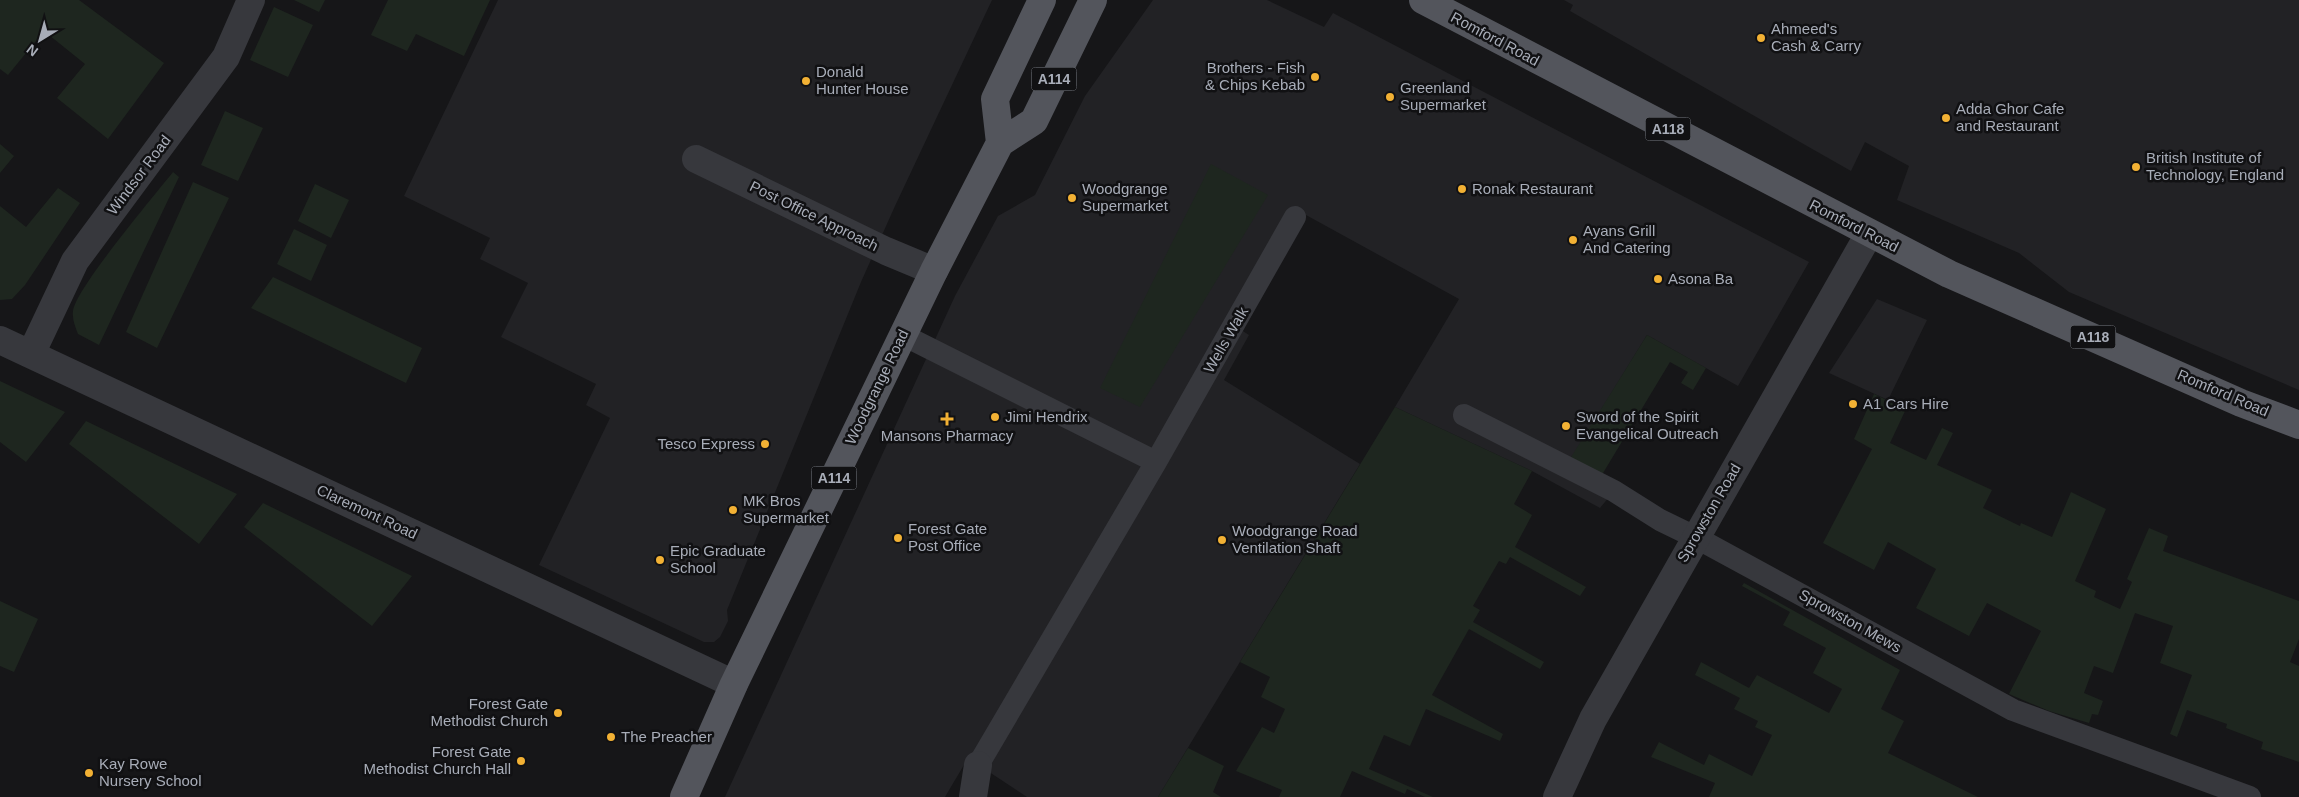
<svg xmlns="http://www.w3.org/2000/svg" width="2299" height="797" font-family="Helvetica,sans-serif">
	<style>
		.built { fill: #222225 }
		.green { fill: #1e261f }
		.lines { fill: none; stroke-linecap: round; stroke-linejoin: round }
		.service { stroke: #37383d; stroke-width: 22 }
		.minor { stroke: #37383d; stroke-width: 28 }
		.primary { stroke: #53555c; stroke-width: 28 }
		.poi-dot { fill: #f2b134; stroke: #111113; stroke-width: 2 }
		.labels { text-anchor: middle; stroke-width: 5; stroke-linejoin: round; paint-order: stroke }
		.shield { fill: #111113; stroke: #7b7e86; stroke-width: 1 }
		.shield-label { font-size: 14px; font-weight: bold; fill: #a8adb8 }
		.poi-label { font-size: 15px; fill: #a8adb8; stroke: #111113; text-anchor: start }
		.street-label { font-size: 15px; fill: #a8adb8; stroke: #111113 }
	</style>
	<rect width="100%" height="100%" fill="#161618"/>
	<path class="built" d="M 498,0 L 992,0 L 895,206 L 861,282 L 727,610 L 728,621 L 720,637 L 714,642 L 704,642 L 539,565 L 610,418 L 586,405 L 596,384 L 501,337 L 528,283 L 480,259 L 490,238 L 404,196 Z
		M 1153,0 L 1267,0 L 1324,27 L 1333,13 L 1809,262 L 1738,386 L 1647,335 L 1569,462 L 1614,491 L 1600,508 L 1532,471 L 1395,407 L 1459,299 L 1306,215 L 1238,328 L 1249,335 L 1224,380 L 1360,464 L 1158,797 L 1027,797 L 968,758 L 945,797 L 725,797 L 955,296 L 998,216 L 1035,195 L 1085,96 Z
		M 1564,0 L 2299,0 L 2299,390 L 2069,292 L 2019,253 L 1897,200 L 1909,166 L 1865,142 L 1851,171 L 1570,11 L 1573,5 Z
		M 1877,299 L 1927,320 L 1888,400 L 1829,373 Z"/>
	<path class="green" d="M 0,0 L 79,0 L 164,63 L 108,139 L 57,98 L 85,64 L 44,31 L 8,75 L 0,69 Z
		M 294,0 L 325,0 L 319,12 Z
		M 388,0 L 490,0 L 464,56 L 416,34 L 407,51 L 371,35 Z
		M 274,7 L 313,25 L 288,77 L 250,60 Z
		M 225,111 L 263,128 L 238,181 L 201,165 Z
		M 0,144 L 14,156 L 0,173 Z
		M 1211,164 L 1268,195 L 1140,407 L 1100,388 Z
		M 173,172 L 179,177 L 99,345 L 78,334 C 75,326 72,319 73,311 C 76,288 154,196 173,172 Z
		M 193,182 L 229,198 L 157,348 L 126,332 Z
		M 315,184 L 349,200 L 331,238 L 298,221 Z
		M 58,188 L 80,203 L 25,285 L 12,299 L 0,300 L 0,206 L 26,227 Z
		M 294,229 L 327,245 L 311,281 L 277,264 Z
		M 273,277 L 422,348 L 406,383 L 251,308 Z
		M 1647,335 L 1706,368 L 1693,390 L 1681,383 L 1688,372 L 1670,362 L 1600,478 L 1568,462 Z
		M 0,381 L 65,412 L 26,462 L 0,442 Z
		M 1874,394 L 1906,409 L 1890,443 L 1926,460 L 1942,428 L 1953,433 L 1937,465 L 1992,490 L 1983,508 L 2020,526 L 2021,523 L 2052,537 L 2071,492 L 2106,509 L 2075,581 L 2096,591 L 2094,597 L 2120,609 L 2132,582 L 2127,579 L 2149,528 L 2168,536 L 2163,551 L 2299,601 L 2299,639 L 2290,662 L 2299,666 L 2299,762 L 2261,749 L 2263,742 L 2226,728 L 2227,724 L 2187,710 L 2177,737 L 2170,734 L 2192,675 L 2160,663 L 2173,626 L 2135,613 L 2113,673 L 2094,666 L 2084,693 L 2103,701 L 2098,715 L 2092,714 L 2089,723 L 2049,711 L 2009,694 L 2041,631 L 1987,603 L 1969,636 L 1916,608 L 1936,569 L 1888,542 L 1874,570 L 1823,543 L 1872,449 L 1854,439 Z
		M 1395,407 L 1532,471 L 1514,504 L 1532,515 L 1515,547 L 1586,587 L 1580,596 L 1510,557 L 1506,564 L 1499,561 L 1473,606 L 1480,610 L 1473,622 L 1544,662 L 1540,669 L 1469,629 L 1432,695 L 1503,734 L 1500,741 L 1426,709 L 1410,746 L 1384,735 L 1369,769 L 1433,797 L 1425,797 L 1407,789 L 1405,794 L 1352,771 L 1340,797 L 1279,797 L 1282,790 L 1236,771 L 1262,727 L 1274,733 L 1285,709 L 1261,697 L 1270,677 L 1240,662 Z
		M 86,421 L 237,494 L 199,544 L 69,444 Z
		M 263,503 L 412,576 L 372,626 L 244,527 Z
		M 1744,583 L 1900,670 L 1881,709 L 1904,721 L 1888,753 L 1978,797 L 1709,797 L 1715,783 L 1651,757 L 1659,742 L 1704,765 L 1709,754 L 1752,776 L 1772,735 L 1755,727 L 1758,721 L 1734,709 L 1740,698 L 1695,675 L 1701,662 L 1749,688 L 1757,675 L 1829,713 L 1842,689 L 1813,673 L 1826,648 L 1783,625 L 1790,612 L 1742,586 Z
		M 0,601 L 38,619 L 14,672 L 0,666 Z
		M 1188,748 L 1224,766 L 1213,792 L 1221,797 L 1158,797 Z"/>
	<g class="lines">
		<path class="service" d="M 903,335 L 1156,462
			M 1464,415 L 1614,491 L 1660,520 L 1695,537 L 2013,710 L 2250,797
			M 978,765 L 1156,462 L 1295,217"/>
		<path class="minor" d="M 696,159 L 886,251 L 934,271
			M 0,340 L 734,684
			M 31,354 L 75,261 L 226,57 L 251,0
			M 973,797 L 978,765
			M 1557,797 L 1593,719 L 1869,234"/>
		<path class="primary" d="M 1423,0 L 1949,274 L 2241,403 L 2299,425
			M 1000,143 L 995,99 L 1042,0
			M 684,797 L 734,684 L 934,271 L 1000,143 L 1034,121 L 1093,0"/>
	</g>
	<g class="poi-dot">
		<circle cx="1761" cy="38" r="5"/>
		<circle cx="1315" cy="77" r="5"/>
		<circle cx="806" cy="81" r="5"/>
		<circle cx="1390" cy="97" r="5"/>
		<circle cx="1946" cy="118" r="5"/>
		<circle cx="2136" cy="167" r="5"/>
		<circle cx="1462" cy="189" r="5"/>
		<circle cx="1072" cy="198" r="5"/>
		<circle cx="1573" cy="240" r="5"/>
		<circle cx="1658" cy="279" r="5"/>
		<circle cx="1853" cy="404" r="5"/>
		<circle cx="995" cy="417" r="5"/>
		<path d="M944.5 411.5h5v5h5v5h-5v5h-5v-5h-5v-5h5z"/>
		<circle cx="1566" cy="426" r="5"/>
		<circle cx="765" cy="444" r="5"/>
		<circle cx="733" cy="510" r="5"/>
		<circle cx="898" cy="538" r="5"/>
		<circle cx="1222" cy="540" r="5"/>
		<circle cx="660" cy="560" r="5"/>
		<circle cx="558" cy="713" r="5"/>
		<circle cx="611" cy="737" r="5"/>
		<circle cx="521" cy="761" r="5"/>
		<circle cx="89" cy="773" r="5"/>
	</g>
	<g class="labels">
		<g class="shield">
			<rect x="1031.5" y="67.5" width="45" height="23" rx="4"/>
			<rect x="1645.5" y="117.5" width="45" height="23" rx="4"/>
			<rect x="2070.5" y="325.5" width="45" height="23" rx="4"/>
			<rect x="811.5" y="466.5" width="45" height="23" rx="4"/>
		</g>
		<g class="shield-label">
			<text x="1054" y="84">A114</text>
			<text x="1668" y="134">A118</text>
			<text x="2093" y="342">A118</text>
			<text x="834" y="483">A114</text>
		</g>
		<g class="poi-label">
			<text x="1771" y="34">Ahmeed's<tspan x="1771" dy="17">Cash &amp; Carry</tspan></text>
			<text x="1305" y="73" text-anchor="end">Brothers - Fish<tspan x="1305" dy="17">&amp; Chips Kebab</tspan></text>
			<text x="816" y="77">Donald<tspan x="816" dy="17">Hunter House</tspan></text>
			<text x="1400" y="93">Greenland<tspan x="1400" dy="17">Supermarket</tspan></text>
			<text x="1956" y="114">Adda Ghor Cafe<tspan x="1956" dy="17">and Restaurant</tspan></text>
			<text x="2146" y="163">British Institute of<tspan x="2146" dy="17">Technology, England</tspan></text>
			<text x="1082" y="194">Woodgrange<tspan x="1082" dy="17">Supermarket</tspan></text>
			<text x="1472" y="194">Ronak Restaurant</text>
			<text x="1583" y="236">Ayans Grill<tspan x="1583" dy="17">And Catering</tspan></text>
			<text x="1668" y="284">Asona Ba</text>
			<text x="1863" y="409">A1 Cars Hire</text>
			<text x="1005" y="422">Jimi Hendrix</text>
			<text x="1576" y="422">Sword of the Spirit<tspan x="1576" dy="17">Evangelical Outreach</tspan></text>
			<text x="947" y="441" text-anchor="middle">Mansons Pharmacy</text>
			<text x="755" y="449" text-anchor="end">Tesco Express</text>
			<text x="743" y="506">MK Bros<tspan x="743" dy="17">Supermarket</tspan></text>
			<text x="908" y="534">Forest Gate<tspan x="908" dy="17">Post Office</tspan></text>
			<text x="1232" y="536">Woodgrange Road<tspan x="1232" dy="17">Ventilation Shaft</tspan></text>
			<text x="670" y="556">Epic Graduate<tspan x="670" dy="17">School</tspan></text>
			<text x="548" y="709" text-anchor="end">Forest Gate<tspan x="548" dy="17">Methodist Church</tspan></text>
			<text x="621" y="742">The Preacher</text>
			<text x="511" y="757" text-anchor="end">Forest Gate<tspan x="511" dy="17">Methodist Church Hall</tspan></text>
			<text x="99" y="769">Kay Rowe<tspan x="99" dy="17">Nursery School</tspan></text>
		</g>
		<g class="street-label">
			<text transform="translate(1495 39) rotate(28)" y="5">Romford Road</text>
			<text transform="translate(139 175) rotate(-53)" y="5">Windsor Road</text>
			<text transform="translate(814 216) rotate(26)" y="5">Post Office Approach</text>
			<text transform="translate(1854 226) rotate(27)" y="5">Romford Road</text>
			<text transform="translate(1226 340) rotate(-60)" y="5">Wells Walk</text>
			<text transform="translate(877 387) rotate(-64)" y="5">Woodgrange Road</text>
			<text transform="translate(2223 393) rotate(23)" y="5">Romford Road</text>
			<text transform="translate(367 512) rotate(25)" y="5">Claremont Road</text>
			<text transform="translate(1709 513) rotate(-60)" y="5">Sprowston Road</text>
			<text transform="translate(1850 621) rotate(29)" y="5">Sprowston Mews</text>
		</g>
	</g>
	<g transform="translate(40 40) rotate(217)" stroke="#111113" stroke-width="4" paint-order="stroke">
	<path d="M0-4L9 19L0 12L-9 19Z" fill="#a8adb8"/>
	<text y="-8" font-size="14" font-weight="bold" text-anchor="middle" fill="#a8adb8">N</text>
	</g>
</svg>
